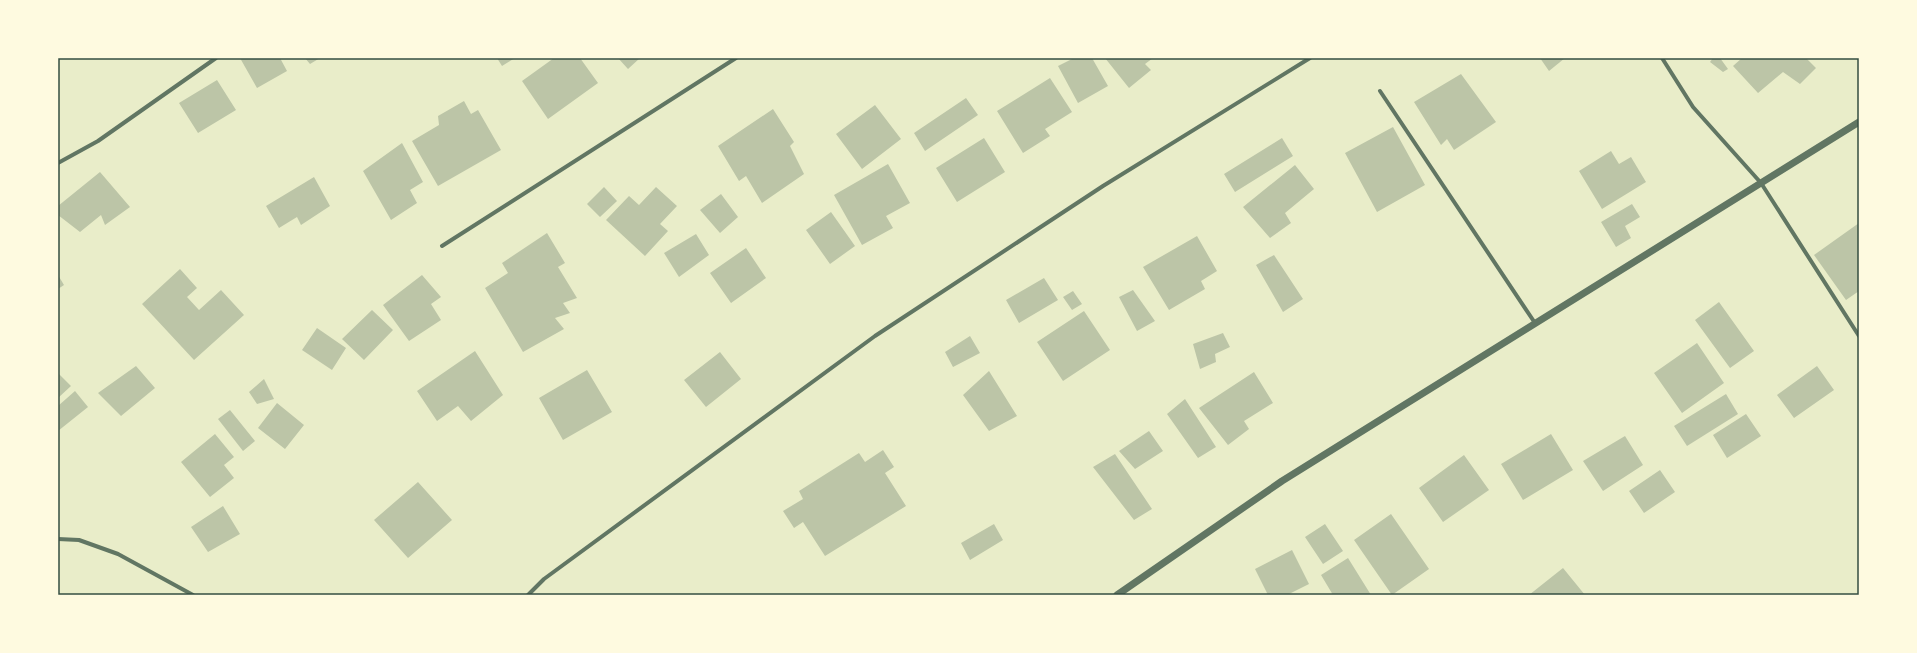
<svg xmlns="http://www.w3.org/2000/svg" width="1917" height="653" font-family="'PT Sans Narrow',sans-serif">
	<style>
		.building { fill: #bcc5a7 }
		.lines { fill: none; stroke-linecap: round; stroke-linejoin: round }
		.minor { stroke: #617663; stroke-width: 4 }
		.tertiary { stroke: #617663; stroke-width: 7 }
		.neatline { fill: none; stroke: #344e41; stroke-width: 1.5 }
	</style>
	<rect width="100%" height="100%" fill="#e9edc9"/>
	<path class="building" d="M 240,58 L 280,58 L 287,71 L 257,88 Z
		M 305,58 L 320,58 L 310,64 Z
		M 497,58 L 515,58 L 502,66 Z
		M 554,58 L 580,58 L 598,83 L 548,119 L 522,81 Z
		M 618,58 L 640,58 L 628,69 Z
		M 1074,58 L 1092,58 L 1108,86 L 1078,103 L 1058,66 Z
		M 1105,58 L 1153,58 L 1145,64 L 1151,70 L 1129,88 Z
		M 1540,58 L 1565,58 L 1549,71 Z
		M 1713,58 L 1720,58 L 1728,69 L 1723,72 L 1710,62 Z
		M 1742,58 L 1806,58 L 1816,68 L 1800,84 L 1783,72 L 1758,93 L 1733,66 Z
		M 1461,74 L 1496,122 L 1454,150 L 1447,139 L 1441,145 L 1414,102 Z
		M 1050,78 L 1072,112 L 1045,129 L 1050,136 L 1023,153 L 997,111 Z
		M 217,80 L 236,110 L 198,133 L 179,103 Z
		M 966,98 L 978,115 L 925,151 L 914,133 Z
		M 464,101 L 471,114 L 478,110 L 501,150 L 438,186 L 412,141 L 439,125 L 438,116 Z
		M 875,105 L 901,139 L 862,169 L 836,134 Z
		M 773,109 L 794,142 L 790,146 L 804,174 L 762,203 L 746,176 L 739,181 L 718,146 Z
		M 1393,127 L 1425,185 L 1377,212 L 1345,153 Z
		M 984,138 L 1005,172 L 957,202 L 936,168 Z
		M 1282,138 L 1293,156 L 1235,192 L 1224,174 Z
		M 402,143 L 423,182 L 410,190 L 417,203 L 391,220 L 363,171 Z
		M 1611,151 L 1619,164 L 1631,157 L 1646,182 L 1602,209 L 1579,171 Z
		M 888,164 L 910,203 L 886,216 L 893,228 L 862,245 L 834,195 Z
		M 1295,165 L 1314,189 L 1285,213 L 1291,223 L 1270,238 L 1243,207 Z
		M 100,172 L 130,207 L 105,225 L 101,215 L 80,232 L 58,215 L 58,206 Z
		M 314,177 L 330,206 L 301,225 L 297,217 L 279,228 L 266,206 Z
		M 604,187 L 617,201 L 600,217 L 587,204 Z
		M 656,187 L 677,206 L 660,224 L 668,231 L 645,256 L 606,220 L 629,196 L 639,205 Z
		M 721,194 L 738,217 L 720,233 L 700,210 Z
		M 1632,204 L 1640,217 L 1625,226 L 1631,238 L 1616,247 L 1601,222 Z
		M 831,212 L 855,246 L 830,264 L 806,230 Z
		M 1859,223 L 1859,291 L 1846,300 L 1814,255 Z
		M 547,233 L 565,263 L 558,267 L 577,298 L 563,303 L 570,313 L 555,318 L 564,329 L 523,352 L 485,288 L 508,273 L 502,263 Z
		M 696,234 L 709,255 L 679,277 L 664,253 Z
		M 1197,236 L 1217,271 L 1201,281 L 1205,289 L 1169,310 L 1143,267 Z
		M 746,248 L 766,278 L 731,303 L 710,273 Z
		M 1274,255 L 1303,299 L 1283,312 L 1256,265 Z
		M 180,269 L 197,288 L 187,297 L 199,310 L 221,290 L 244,315 L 194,360 L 142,304 Z
		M 58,275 L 64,285 L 58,289 Z
		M 422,275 L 441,297 L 431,304 L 441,320 L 409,341 L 383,305 Z
		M 1044,278 L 1058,300 L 1019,323 L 1006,300 Z
		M 1133,290 L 1155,321 L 1137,331 L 1119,297 Z
		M 1073,291 L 1082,304 L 1072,310 L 1063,297 Z
		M 1719,302 L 1754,351 L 1730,368 L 1695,320 Z
		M 372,310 L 393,330 L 364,360 L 342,339 Z
		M 1084,311 L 1110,350 L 1063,381 L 1037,342 Z
		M 317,328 L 346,348 L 332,370 L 302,350 Z
		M 1223,333 L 1230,347 L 1215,354 L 1216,362 L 1200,369 L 1193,344 Z
		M 970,336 L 980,353 L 953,367 L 945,352 Z
		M 1697,343 L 1724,383 L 1682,413 L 1654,373 Z
		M 475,351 L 503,395 L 471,421 L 458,406 L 437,421 L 417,391 Z
		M 720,352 L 741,379 L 706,407 L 684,380 Z
		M 136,366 L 155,388 L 121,416 L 98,393 Z
		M 1817,366 L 1834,390 L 1794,418 L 1777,395 Z
		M 587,370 L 612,412 L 563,440 L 539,398 Z
		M 989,371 L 1017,416 L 989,431 L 963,395 Z
		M 1254,372 L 1273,403 L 1244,421 L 1249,429 L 1228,445 L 1199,408 Z
		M 58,373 L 71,386 L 58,398 Z
		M 264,379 L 274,399 L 257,404 L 249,392 Z
		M 75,391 L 88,407 L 58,431 L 58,406 Z
		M 1726,394 L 1738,414 L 1687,446 L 1674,426 Z
		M 1185,399 L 1216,447 L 1198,458 L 1167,414 Z
		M 277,403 L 304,425 L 285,449 L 258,428 Z
		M 230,410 L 255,441 L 243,451 L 218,419 Z
		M 1746,414 L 1761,436 L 1727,458 L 1713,435 Z
		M 1149,431 L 1163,451 L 1135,469 L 1119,451 Z
		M 215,434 L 234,457 L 224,465 L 234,478 L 210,497 L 181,462 Z
		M 1551,434 L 1573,470 L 1523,500 L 1501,464 Z
		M 1625,436 L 1643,465 L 1603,491 L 1583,461 Z
		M 883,450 L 894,467 L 885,473 L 906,506 L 825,556 L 803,522 L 794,528 L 783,511 L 803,499 L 799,491 L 859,453 L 865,462 Z
		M 1115,454 L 1152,509 L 1134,520 L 1093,467 Z
		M 1464,455 L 1489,490 L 1443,522 L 1419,488 Z
		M 1660,470 L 1675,492 L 1644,513 L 1629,491 Z
		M 418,482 L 452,520 L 408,558 L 374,520 Z
		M 223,506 L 240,534 L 208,552 L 191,527 Z
		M 1391,514 L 1429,569 L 1392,595 L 1354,540 Z
		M 994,524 L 1003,540 L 970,560 L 961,543 Z
		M 1325,524 L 1343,551 L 1323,564 L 1305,537 Z
		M 1292,550 L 1309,584 L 1287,595 L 1268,595 L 1255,569 Z
		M 1348,558 L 1371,595 L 1333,595 L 1321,575 Z
		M 1563,568 L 1585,595 L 1529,595 Z"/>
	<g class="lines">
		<path class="minor" d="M 1662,58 L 1693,107 L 1761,183 L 1859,336
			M 1380,91 L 1535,323
			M 58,163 L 98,141 L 216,58
			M 442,246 L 736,58
			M 58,539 L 79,540 L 118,554 L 193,595
			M 528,595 L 544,579 L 875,336 L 1103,186 L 1310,58"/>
		<path class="tertiary" d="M 1117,595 L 1282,481 L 1859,122"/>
	</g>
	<rect width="1917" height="653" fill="none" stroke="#fefae0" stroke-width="118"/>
	<rect x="59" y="59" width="1799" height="535" class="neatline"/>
</svg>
